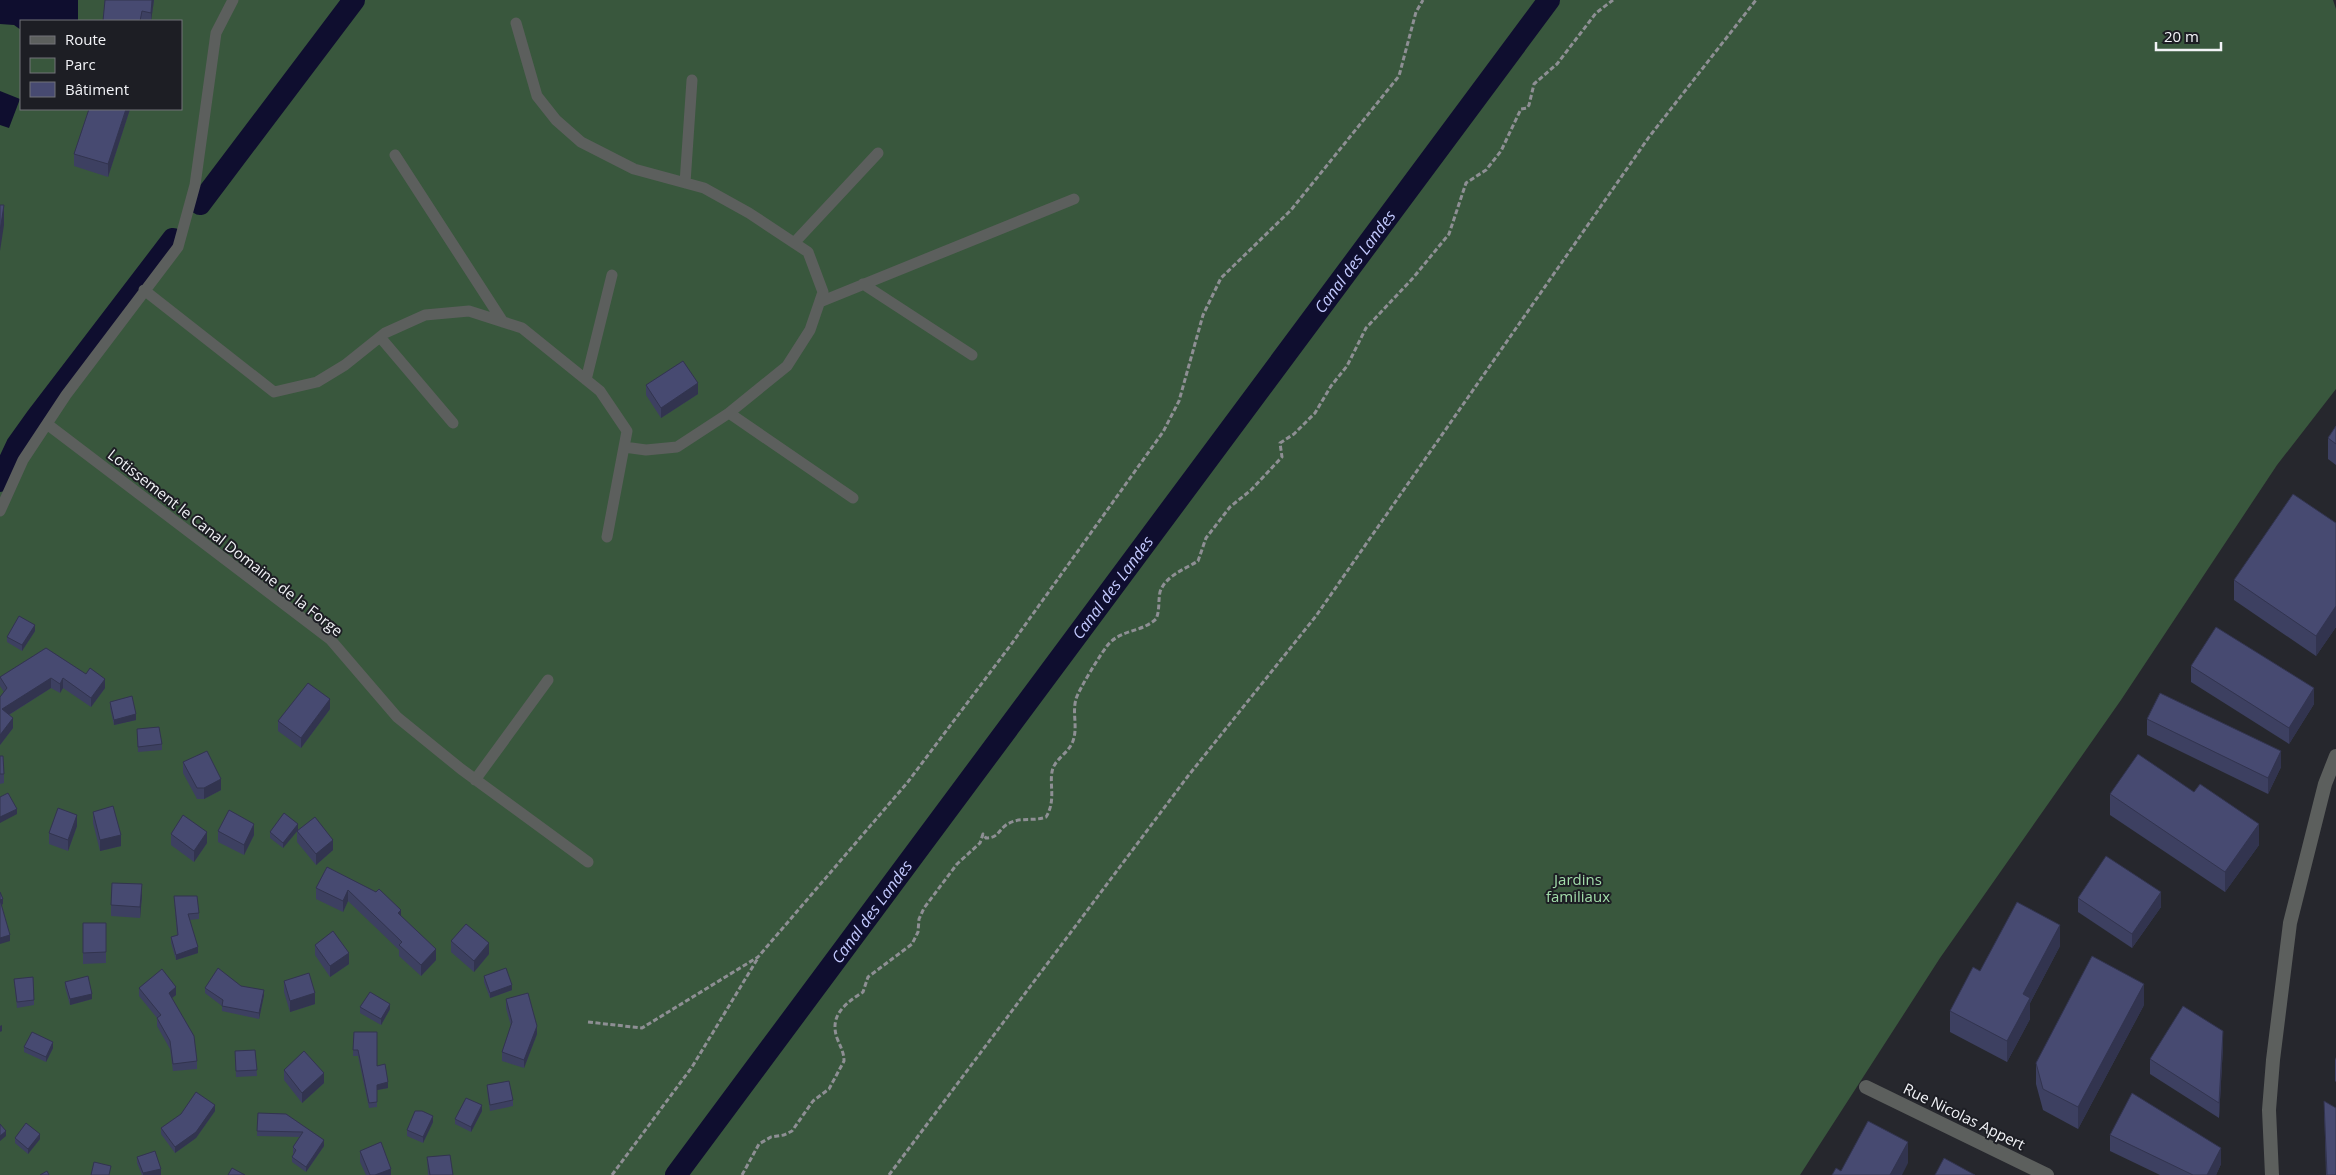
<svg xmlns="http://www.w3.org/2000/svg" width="2336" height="1175" font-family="'Open Sans',sans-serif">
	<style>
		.green { fill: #39573d; fill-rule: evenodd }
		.water { fill: #0f0e2f }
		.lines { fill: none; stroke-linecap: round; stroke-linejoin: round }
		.canal { stroke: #0f0e2f; stroke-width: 22 }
		.path { stroke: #8e8f94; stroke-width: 3; stroke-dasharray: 5 2.5; stroke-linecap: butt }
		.service { stroke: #5c5f5d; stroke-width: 11 }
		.minor { stroke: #5c5f5d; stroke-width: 14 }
		.wall { fill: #3d4061 }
		.shaded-wall { fill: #32344f }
		.building { fill: #474a71; stroke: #32344f }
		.labels { text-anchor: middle; stroke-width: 4; stroke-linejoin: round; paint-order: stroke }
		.street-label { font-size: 15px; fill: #f2f3f7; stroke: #1d1e24 }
		.park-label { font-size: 15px; fill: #a3deab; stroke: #1d1e24 }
		.water-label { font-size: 16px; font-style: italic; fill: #c3c9ff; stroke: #1d1e24 }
	</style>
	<rect width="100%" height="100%" fill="#26272d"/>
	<path class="green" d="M 0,0 L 2333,0 L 2336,9 L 2336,389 L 2277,465 L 2121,700 L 1940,958 L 1800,1175 L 0,1175 ZM 21,21 L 181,21 L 181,109 L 21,109 Z"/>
	<path class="water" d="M 0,0 L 78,0 L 78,21 L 21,21 L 21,30 L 14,25 L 0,24 Z
		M 0,91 L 20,99 L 9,128 L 0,125 Z"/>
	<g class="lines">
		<g class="canal">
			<path d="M 200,204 L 354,0"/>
			<path d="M 0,481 L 17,445 L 37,417 L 173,239"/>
			<path id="s1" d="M 676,1175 L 1549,0"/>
		</g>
		<path class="path" d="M 588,1022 L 642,1028 L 758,957 L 907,783 L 1010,646 L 1163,432 L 1179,401 L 1203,315 L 1221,278 L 1291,210 L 1399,76 L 1416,12 L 1423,0
			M 612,1175 L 692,1067 L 758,958
			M 742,1175 L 759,1144 L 771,1137 L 784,1135 L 792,1131 L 813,1101 L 829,1089 L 844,1061 C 844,1052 840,1046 837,1038 C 829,1015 846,1003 863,992 L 868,977 L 912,944 L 918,932 L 919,919 L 924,908 L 957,864 L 980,843 L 983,834 L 986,838 C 998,838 998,831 1006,825 C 1019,816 1033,822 1046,817 C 1057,799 1048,783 1053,768 C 1057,758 1069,752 1073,741 C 1078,727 1072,713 1076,699 C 1079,689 1100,655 1107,646 C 1120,629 1141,633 1156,619 C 1160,610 1158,602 1160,592 C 1165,576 1185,569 1198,561 L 1206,538 L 1230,507 L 1251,490 L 1282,457 L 1280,443 L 1294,434 L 1315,413 L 1331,386 L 1347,366 L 1366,328 L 1413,278 L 1449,234 L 1466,183 L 1486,170 L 1501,151 L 1521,109 L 1527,108 L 1529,105 L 1534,84 L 1557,64 L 1596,13 L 1613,0
			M 889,1175 L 1188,776 L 1316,616 L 1649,137 L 1756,0"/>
		<path class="service" d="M 516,23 L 537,96 L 556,120 L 581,142 L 634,169 L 704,188 L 749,213 L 808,252 L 823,292 L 810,330 L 787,366 L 729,413 L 677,447 L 646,450 L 624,447
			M 395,155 L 503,322
			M 685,183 L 692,80
			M 794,243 L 878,153
			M 863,284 L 972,355
			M 144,290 L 274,392 L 317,382 L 345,365 L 385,333 L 425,315 L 469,311 L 522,328 L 600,391 L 627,431 L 607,537
			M 820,302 L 1074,199
			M 380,337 L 453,423
			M 586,380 L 612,275
			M 729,413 L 853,498
			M 47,424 L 330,639 L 397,717 L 461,769 L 588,862
			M 0,511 L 23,460 L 66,395 L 178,247 L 195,185 L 216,33 L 233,0
			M 475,780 L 548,680"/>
		<path class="minor" d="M 1866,1087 L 2047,1175
			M 2272,1175 L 2269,1110 L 2273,1060 L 2290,923 L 2325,784 L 2336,756"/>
	</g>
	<path class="wall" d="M 105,0 L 154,0 L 151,21 L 103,21 Z
		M 89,109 L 130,109 L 108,177 L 74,166 L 74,154 Z
		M 646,385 L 698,394 L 661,418 L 646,395 Z
		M 2336,426 L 2336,465 L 2328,459 L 2328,438 Z
		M 2336,523 L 2336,627 L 2316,656 L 2234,600 L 2234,580 Z
		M 35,631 L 22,651 L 7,642 L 7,637 Z
		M 46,648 L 105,688 L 91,707 L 63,688 L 60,693 L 51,688 L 9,715 L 13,728 L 0,745 L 4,692 L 0,686 L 0,677 Z
		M 2191,666 L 2314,704 L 2289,744 L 2191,682 Z
		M 110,702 L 136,720 L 114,725 L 110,708 Z
		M 330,709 L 301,748 L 278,731 L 278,721 Z
		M 2147,719 L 2281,767 L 2268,794 L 2147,735 Z
		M 137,729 L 162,744 L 162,750 L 138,752 Z
		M 0,756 L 4,774 L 4,783 L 0,784 Z
		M 183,762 L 221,790 L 204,799 L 197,799 L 183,773 Z
		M 2194,792 L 2259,845 L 2225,892 L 2110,815 L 2110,794 Z
		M 93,812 L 121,846 L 100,851 L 93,823 Z
		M 77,826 L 68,851 L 49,844 L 49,833 Z
		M 298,830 L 283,848 L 270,838 L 270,832 Z
		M 218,831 L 254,835 L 244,855 L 218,842 Z
		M 297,831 L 333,850 L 316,865 L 297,842 Z
		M 171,834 L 207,843 L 194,862 L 171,845 Z
		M 327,867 L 401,916 L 436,960 L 421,976 L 399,956 L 399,950 L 348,901 L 343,912 L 316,899 L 316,888 Z
		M 142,895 L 140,918 L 111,916 L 111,905 Z
		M 174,896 L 199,913 L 199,919 L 189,920 L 198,953 L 176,960 L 171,943 L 171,937 L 177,935 Z
		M 2078,898 L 2161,907 L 2132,948 L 2078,912 Z
		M 83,923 L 106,923 L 106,963 L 83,964 Z
		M 451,941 L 489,954 L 474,972 L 451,952 Z
		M 315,945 L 349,964 L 330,977 L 315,955 Z
		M 2060,946 L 2030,1003 L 2030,1019 L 2007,1062 L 1950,1032 L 1950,1011 L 1980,971 Z
		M 484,976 L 512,990 L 490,998 L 484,982 Z
		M 14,979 L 34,1000 L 34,1005 L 17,1008 Z
		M 284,981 L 315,1004 L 290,1012 L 284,992 Z
		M 65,982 L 92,999 L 70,1005 L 65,987 Z
		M 241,986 L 264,995 L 259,1019 L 222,1011 L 222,1006 L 205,993 L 205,988 Z
		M 139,988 L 176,995 L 172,998 L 197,1061 L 197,1069 L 173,1071 L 170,1049 L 157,1026 L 157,1018 L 139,996 Z
		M 506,999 L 537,1034 L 524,1068 L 502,1061 L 502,1052 L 511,1026 L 506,1008 Z
		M 2144,1005 L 2078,1129 L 2043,1110 L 2036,1084 L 2036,1063 Z
		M 360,1007 L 390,1009 L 381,1025 L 360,1013 Z
		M 354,1032 L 377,1066 L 388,1088 L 377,1090 L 377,1107 L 369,1108 L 358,1056 L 353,1056 Z
		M 2223,1046 L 2219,1118 L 2150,1074 L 2150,1059 Z
		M 24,1047 L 53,1048 L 46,1062 L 24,1052 Z
		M 255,1050 L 257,1076 L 236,1077 L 235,1051 Z
		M 2336,1057 L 2336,1082 L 2335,1081 L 2335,1060 Z
		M 284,1070 L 324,1083 L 302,1103 L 284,1080 Z
		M 487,1085 L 513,1100 L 513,1106 L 490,1111 L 487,1090 Z
		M 2324,1101 L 2336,1175 L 2326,1175 Z
		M 215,1111 L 196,1138 L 175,1153 L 161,1134 L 161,1128 Z
		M 482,1111 L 471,1132 L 455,1124 L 455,1119 Z
		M 258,1113 L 286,1114 L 324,1146 L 306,1172 L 292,1162 L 292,1157 L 294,1154 L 293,1153 L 293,1147 L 300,1137 L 257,1136 Z
		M 433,1122 L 423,1143 L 407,1136 L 407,1130 Z
		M 2110,1135 L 2221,1164 L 2216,1175 L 2160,1175 L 2110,1151 Z
		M 15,1138 L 40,1139 L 28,1154 L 15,1143 Z
		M 360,1151 L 391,1175 L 366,1175 L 360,1162 Z
		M 137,1157 L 161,1175 L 142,1175 L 137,1163 Z
		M 427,1157 L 453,1175 L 428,1175 Z"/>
	<path class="shaded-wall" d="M 152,0 L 154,0 L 151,21 L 151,13 Z
		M 126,109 L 130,109 L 108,177 L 108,164 Z
		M 4,205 L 4,225 L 0,251 L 0,231 Z
		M 698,383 L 698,394 L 661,418 L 661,408 Z
		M 2336,606 L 2336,627 L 2316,656 L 2316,636 Z
		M 35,625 L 35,631 L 22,651 L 22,645 Z
		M 51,678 L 51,688 L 2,719 L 2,709 Z
		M 63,678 L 63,688 L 60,693 L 60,684 Z
		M 105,679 L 105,688 L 91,707 L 91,698 Z
		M 2314,688 L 2314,704 L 2289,744 L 2289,728 Z
		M 330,699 L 330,709 L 301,748 L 301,738 Z
		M 136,714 L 136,720 L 114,725 L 114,720 Z
		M 13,718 L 13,728 L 0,745 L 0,735 Z
		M 2281,751 L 2281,767 L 2268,794 L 2268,778 Z
		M 221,779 L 221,790 L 204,799 L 204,788 Z
		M 17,809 L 17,814 L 0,823 L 0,817 Z
		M 77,815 L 77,826 L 68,851 L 68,840 Z
		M 254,824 L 254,835 L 244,855 L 244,845 Z
		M 298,824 L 298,830 L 283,848 L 283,843 Z
		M 2259,824 L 2259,845 L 2225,892 L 2225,872 Z
		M 207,832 L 207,843 L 194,862 L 194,851 Z
		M 121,835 L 121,846 L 100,851 L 100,840 Z
		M 333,840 L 333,850 L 316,865 L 316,854 Z
		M 142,884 L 142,895 L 140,918 L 140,907 Z
		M 348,890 L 348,901 L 343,912 L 343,901 Z
		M 2161,892 L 2161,907 L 2132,948 L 2132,934 Z
		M 3,899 L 3,904 L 0,906 L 0,900 Z
		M 401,910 L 401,921 L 398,913 Z
		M 2060,925 L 2060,946 L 2030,1003 L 2030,1019 L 2007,1062 L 2007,1041 L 2023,994 Z
		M 10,935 L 10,941 L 0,944 L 0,938 Z
		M 489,943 L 489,954 L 474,972 L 474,961 Z
		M 198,947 L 198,953 L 176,960 L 176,955 Z
		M 436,949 L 436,960 L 421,976 L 421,965 Z
		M 349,953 L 349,964 L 330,977 L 330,966 Z
		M 2144,984 L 2144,1005 L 2078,1129 L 2078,1107 Z
		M 512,985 L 512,990 L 490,998 L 490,993 Z
		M 176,987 L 176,995 L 169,1000 L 169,993 Z
		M 264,990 L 264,995 L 259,1019 L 259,1013 Z
		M 315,993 L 315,1004 L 290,1012 L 290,1001 Z
		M 92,994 L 92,999 L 70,1005 L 70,999 Z
		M 390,1004 L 390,1009 L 381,1025 L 381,1019 Z
		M 2,1025 L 2,1031 L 0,1032 L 0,1026 Z
		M 537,1026 L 537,1034 L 524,1068 L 524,1060 Z
		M 2223,1031 L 2223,1046 L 2219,1118 L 2219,1103 Z
		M 53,1042 L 53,1048 L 46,1062 L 46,1057 Z
		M 324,1073 L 324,1083 L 302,1103 L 302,1093 Z
		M 388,1082 L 388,1088 L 377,1090 L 377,1085 Z
		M 215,1105 L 215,1111 L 196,1138 L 175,1153 L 175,1147 Z
		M 482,1105 L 482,1111 L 471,1132 L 471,1127 Z
		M 433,1116 L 433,1122 L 423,1143 L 423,1137 Z
		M 6,1131 L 6,1136 L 0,1141 L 0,1136 Z
		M 40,1134 L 40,1139 L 28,1154 L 28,1149 Z
		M 324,1140 L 324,1146 L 306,1172 L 306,1167 Z
		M 1908,1142 L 1908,1163 L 1902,1175 L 1890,1175 Z
		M 2221,1148 L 2221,1164 L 2216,1175 L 2207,1175 Z
		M 161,1169 L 161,1175 L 143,1175 L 143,1173 Z
		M 391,1169 L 391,1175 L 375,1175 Z"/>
	<path class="building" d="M 105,0 L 152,0 L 151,13 L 142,11 L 140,21 L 103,21 Z
		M 89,109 L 126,109 L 108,164 L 74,154 Z
		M 0,205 L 4,205 L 0,231 Z
		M 683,361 L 698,383 L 661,408 L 646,385 Z
		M 2336,426 L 2336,444 L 2328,438 Z
		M 2293,494 L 2336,523 L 2336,606 L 2316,636 L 2234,580 Z
		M 19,616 L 35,625 L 22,645 L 7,637 Z
		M 2216,627 L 2314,688 L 2289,728 L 2191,666 Z
		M 46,648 L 86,674 L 90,668 L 105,679 L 91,698 L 63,678 L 60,684 L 51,678 L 2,709 L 13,718 L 0,735 L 0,697 L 7,688 L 0,677 Z
		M 308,683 L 330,699 L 301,738 L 278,721 Z
		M 2160,693 L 2281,751 L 2268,778 L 2147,719 Z
		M 132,696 L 136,714 L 114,720 L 110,702 Z
		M 159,727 L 162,744 L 138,747 L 137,729 Z
		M 207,751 L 221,779 L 204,788 L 197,788 L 183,762 Z
		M 2138,754 L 2194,792 L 2200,784 L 2259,824 L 2225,872 L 2110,794 Z
		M 0,756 L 3,756 L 4,774 L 0,774 Z
		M 8,793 L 17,809 L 0,817 L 0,797 Z
		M 113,806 L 121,835 L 100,840 L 93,812 Z
		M 58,808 L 77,815 L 68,840 L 49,833 Z
		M 229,810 L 254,824 L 244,845 L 218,831 Z
		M 284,813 L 298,824 L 283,843 L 270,832 Z
		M 183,815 L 207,832 L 194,851 L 171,834 Z
		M 315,817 L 333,840 L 316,854 L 297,831 Z
		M 2106,856 L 2161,892 L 2132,934 L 2078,898 Z
		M 327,867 L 376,892 L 379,889 L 401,910 L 398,913 L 436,949 L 421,965 L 399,945 L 402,942 L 348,890 L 343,901 L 316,888 Z
		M 112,883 L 142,884 L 140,907 L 111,905 Z
		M 0,892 L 3,899 L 0,900 L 10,935 L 0,938 Z
		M 174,896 L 197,896 L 199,913 L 188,914 L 198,947 L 176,955 L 171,937 L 178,935 Z
		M 2017,902 L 2060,925 L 2023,994 L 2030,998 L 2007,1041 L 1950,1011 L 1973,967 L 1980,971 Z
		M 83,923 L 106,923 L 106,952 L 83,953 Z
		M 466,924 L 489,943 L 474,961 L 451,941 Z
		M 333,931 L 349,953 L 330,966 L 315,945 Z
		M 2092,956 L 2144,984 L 2078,1107 L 2043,1089 L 2036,1063 Z
		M 218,968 L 241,986 L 264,990 L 259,1013 L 222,1006 L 223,1000 L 205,988 Z
		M 506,968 L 512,985 L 490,993 L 484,976 Z
		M 162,969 L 176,987 L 169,993 L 194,1036 L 197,1061 L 173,1064 L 170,1041 L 157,1018 L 161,1015 L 139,988 Z
		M 309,973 L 315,993 L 290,1001 L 284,981 Z
		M 88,976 L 92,994 L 70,999 L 65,982 Z
		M 33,977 L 34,1000 L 17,1002 L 14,979 Z
		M 370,992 L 390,1004 L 381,1019 L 360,1007 Z
		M 528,993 L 537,1026 L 524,1060 L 502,1052 L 512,1022 L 506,999 Z
		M 2183,1006 L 2223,1031 L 2219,1103 L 2150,1059 Z
		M 32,1032 L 53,1042 L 46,1057 L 24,1047 Z
		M 354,1032 L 377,1032 L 377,1066 L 385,1064 L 388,1082 L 377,1085 L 377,1102 L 369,1103 L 358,1050 L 353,1050 Z
		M 255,1050 L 257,1070 L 236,1071 L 235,1051 Z
		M 304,1051 L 324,1073 L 302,1093 L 284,1070 Z
		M 509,1081 L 513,1100 L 490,1105 L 487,1085 Z
		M 196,1092 L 215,1105 L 196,1132 L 175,1147 L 161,1128 L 181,1114 Z
		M 2132,1093 L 2221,1148 L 2207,1175 L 2193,1175 L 2110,1135 Z
		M 466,1098 L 482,1105 L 471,1127 L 455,1119 Z
		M 2324,1101 L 2336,1108 L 2336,1175 L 2327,1175 Z
		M 415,1111 L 422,1111 L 433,1116 L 423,1137 L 407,1130 Z
		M 258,1113 L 286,1114 L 324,1140 L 306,1167 L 292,1157 L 296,1150 L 293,1147 L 303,1132 L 257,1131 Z
		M 1868,1121 L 1908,1142 L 1890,1175 L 1832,1175 L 1836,1168 L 1841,1171 Z
		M 26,1123 L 40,1134 L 28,1149 L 15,1138 Z
		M 0,1124 L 6,1131 L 0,1136 Z
		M 381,1142 L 391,1169 L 375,1175 L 370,1175 L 360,1151 Z
		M 155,1151 L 161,1169 L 143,1173 L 137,1157 Z
		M 450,1155 L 453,1175 L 430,1175 L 427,1157 Z
		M 1944,1158 L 1975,1175 L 1935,1175 Z
		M 94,1162 L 111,1166 L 109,1175 L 91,1175 Z
		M 232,1168 L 245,1175 L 228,1175 Z
		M 47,1171 L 49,1175 L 40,1175 Z"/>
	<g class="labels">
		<g class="street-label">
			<text transform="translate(225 543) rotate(38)" y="5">Lotissement le Canal Domaine de la Forge</text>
			<text transform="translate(1964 1117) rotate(26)" y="5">Rue Nicolas Appert</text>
		</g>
		<g class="park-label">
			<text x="1578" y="885">Jardins<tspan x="1578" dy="17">familiaux</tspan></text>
		</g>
		<g class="water-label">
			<text dy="6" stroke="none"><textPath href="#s1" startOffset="1138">Canal des Landes</textPath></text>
			<text dy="6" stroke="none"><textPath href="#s1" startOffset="732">Canal des Landes</textPath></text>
			<text dy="6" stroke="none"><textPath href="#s1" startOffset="328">Canal des Landes</textPath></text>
		</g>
	</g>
	<rect x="20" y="20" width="162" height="90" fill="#1d1e24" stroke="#727378"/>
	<rect x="30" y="36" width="25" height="8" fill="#5c5f5d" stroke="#727378"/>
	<text x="65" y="45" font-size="15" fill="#f2f3f7">Route</text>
	<rect x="30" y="58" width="25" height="15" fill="#39573d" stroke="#727378"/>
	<text x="65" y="70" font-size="15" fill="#f2f3f7">Parc</text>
	<rect x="30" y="82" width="25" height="15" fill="#474a71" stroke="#727378"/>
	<text x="65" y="95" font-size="15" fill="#f2f3f7">Bâtiment</text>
	<path d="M2156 42v8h65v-8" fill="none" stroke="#f2f3f7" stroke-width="2.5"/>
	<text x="2164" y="42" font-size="15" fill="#f2f3f7" stroke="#1d1e24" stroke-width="4" paint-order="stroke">20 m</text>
</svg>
